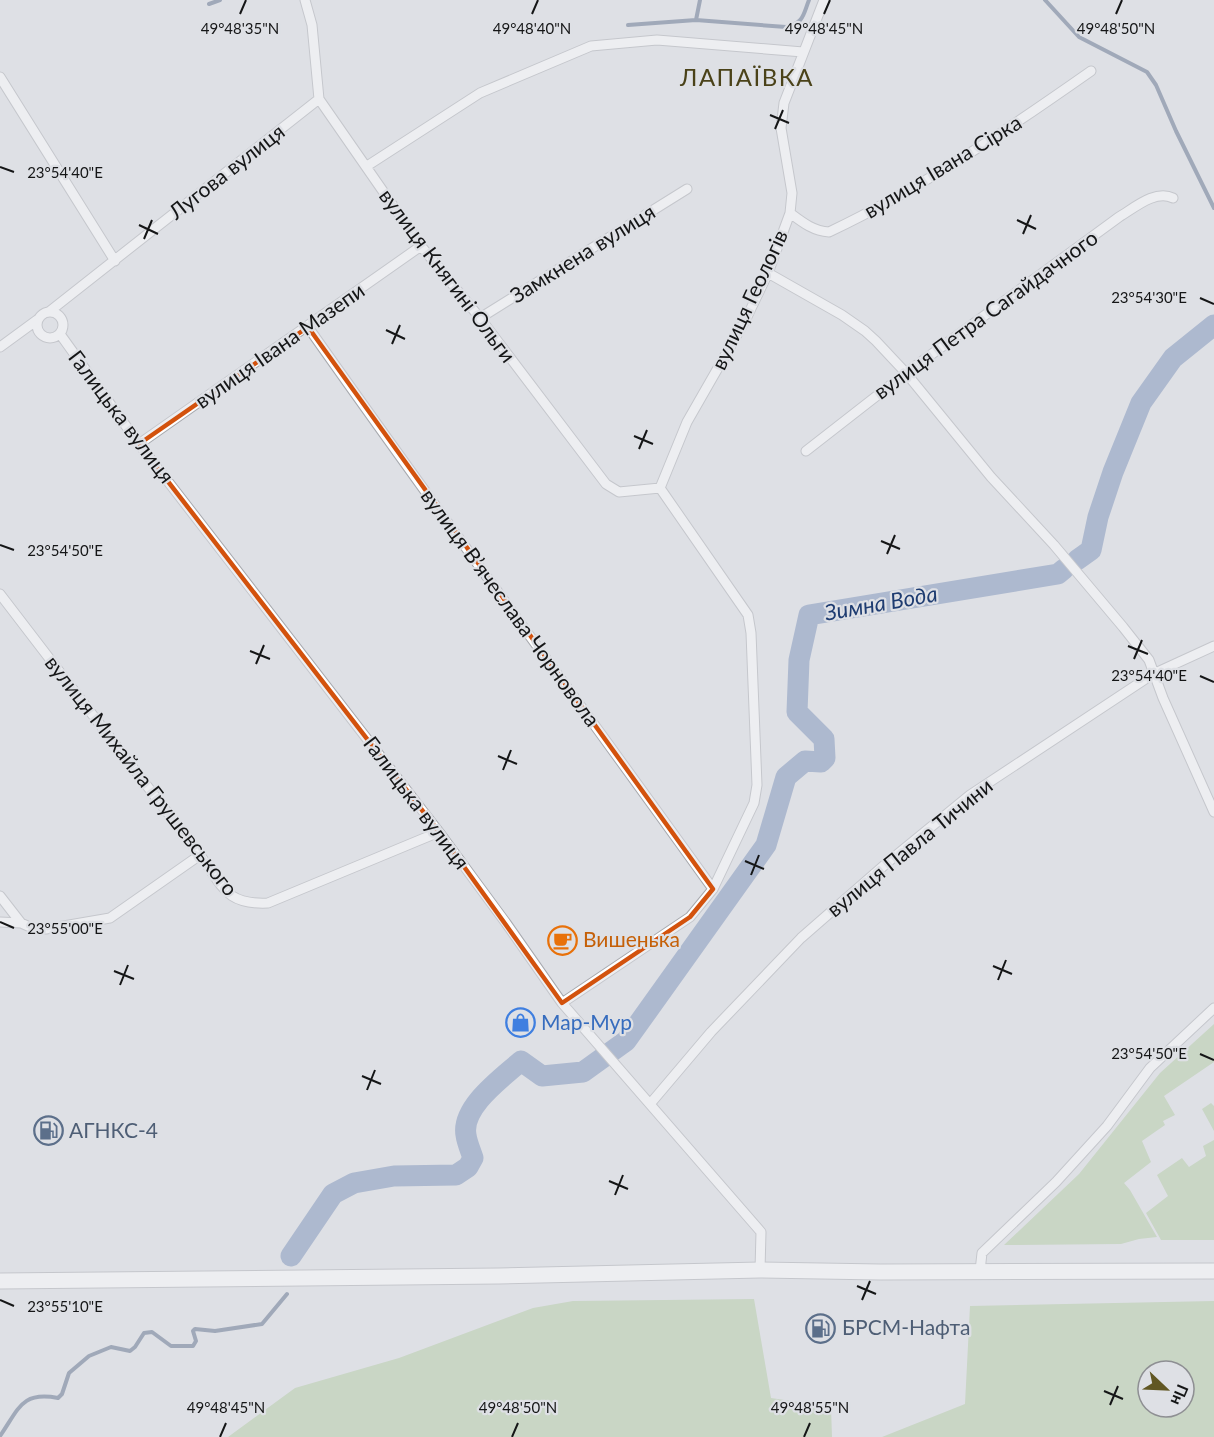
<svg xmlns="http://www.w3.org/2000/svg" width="1214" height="1437" font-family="Lato,sans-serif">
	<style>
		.green { fill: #afc99e; fill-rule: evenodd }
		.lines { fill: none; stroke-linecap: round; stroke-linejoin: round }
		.stream { stroke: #566784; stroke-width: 4 }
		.river { stroke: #728ab3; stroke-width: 21 }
		.minor-casing { stroke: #a7a9ae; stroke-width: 11 }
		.trunk-casing { stroke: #a7a9ae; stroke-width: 17 }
		.minor { stroke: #fff; stroke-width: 9 }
		.trunk { stroke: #fff; stroke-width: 15 }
		.marked { fill: none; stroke: #d3520d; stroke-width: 4.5; stroke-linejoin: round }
		.ticks { fill: none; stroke: #151617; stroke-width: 2 }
		.labels { text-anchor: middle; stroke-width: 4.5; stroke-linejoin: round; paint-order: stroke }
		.street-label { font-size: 21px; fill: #151617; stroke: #dee0e5 }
		.food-label { font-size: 21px; fill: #c56008; stroke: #dee0e5; text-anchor: start }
		.shop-label { font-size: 21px; fill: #366cbe; stroke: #dee0e5; text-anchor: start }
		.service-label { font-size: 21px; fill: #4e5e75; stroke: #dee0e5; text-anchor: start }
		.water-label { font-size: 22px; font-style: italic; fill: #1e3c71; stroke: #dee0e5 }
		.quarter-label { font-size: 24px; letter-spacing: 1.5px; fill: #4a4219; stroke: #dee0e5 }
		.ticks-label { font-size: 15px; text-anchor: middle; fill: #151617; stroke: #dee0e5; stroke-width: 4.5; stroke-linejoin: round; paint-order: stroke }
	</style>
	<rect width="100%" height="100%" fill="#dee0e5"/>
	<path class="green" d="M 1214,1024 L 1214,1062 L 1164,1096 L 1175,1115 L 1163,1121 L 1165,1125 L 1142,1141 L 1151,1162 L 1124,1183 L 1130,1190 L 1157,1237 L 1139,1239 L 1121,1244 L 1004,1245 L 1079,1174 L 1160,1073 Z
		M 1211,1103 L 1214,1106 L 1214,1131 L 1202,1109 Z
		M 1214,1140 L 1214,1240 L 1161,1240 L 1146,1213 L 1168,1196 L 1157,1175 L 1182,1158 L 1189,1167 L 1206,1156 L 1203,1146 Z
		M 754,1299 L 771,1398 L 831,1407 L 832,1437 L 228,1437 L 295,1388 L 399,1358 L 533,1308 L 573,1301 Z
		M 1214,1301 L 1214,1437 L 882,1437 L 965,1404 L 970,1306 ZM 1148,1371 L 1184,1371 L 1184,1407 L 1148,1407 Z"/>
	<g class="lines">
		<path class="stream" d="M 1045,0 L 1079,37 L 1147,72 L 1156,85 L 1176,131 L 1214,208
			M 209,4 L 220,0
			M 696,20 L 700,0
			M 628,25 L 696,20 L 786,27 C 804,23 803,15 809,0
			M 0,1436 C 19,1409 21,1391 58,1398 L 62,1394 L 69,1373 L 89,1356 L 111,1347 L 130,1351 L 135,1347 L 144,1333 L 152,1332 L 171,1346 L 193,1346 L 196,1341 L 193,1331 L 195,1329 L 215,1331 L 262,1324 L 287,1294"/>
		<path class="river" d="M 1077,560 L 1091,550 L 1098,517 L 1113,472 L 1141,403 L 1173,358 L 1214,325
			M 291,1256 L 333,1194 L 354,1183 L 394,1176 L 456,1175 L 468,1167 L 473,1158 C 471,1151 467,1143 466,1135 C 461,1107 502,1078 521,1061 L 542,1076 L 583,1072 L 626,1041 L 766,845 L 786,777 L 805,761 L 821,762 L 825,758 L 824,739 L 797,712 L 799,660 L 809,615 L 1058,574 L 1064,569"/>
		<defs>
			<path id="minor" d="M 305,0 L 312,25 L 319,99 L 421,246 L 480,318 L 606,484 L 619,492 L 660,488
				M 0,77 L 115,261
				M 367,166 L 480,93 L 591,46 L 657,40 L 803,52
				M 790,213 C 802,222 813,231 829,232 C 922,188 1007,130 1091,71
				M 768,273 L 842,315 L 865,331 L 876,341 L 906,373 L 991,477 L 1054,545 L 1123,627 L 1149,660 L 1163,698 L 1214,812
				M 50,311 L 319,99
				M37 325a13 13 0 1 1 26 0a13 13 0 1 1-26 0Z
				M 480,318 L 687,189
				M 308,327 C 441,516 578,701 713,889
				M 60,334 L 139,444 L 439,832 L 506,923 L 562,1003 L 761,1232 L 760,1270
				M 0,347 L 37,320
				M 139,444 L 421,246
				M 806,451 L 906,373 L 1119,217 C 1133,209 1155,189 1173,198
				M 660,488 L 687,422 L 746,319 L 768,273 L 790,213 L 792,193 L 781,128 L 784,103 L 824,0
				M 0,594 L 200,855 C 223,886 225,905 268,903 L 439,832
				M 0,896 L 21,923 L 32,928 L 46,929 L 110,918 L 200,855
				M 0,922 L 21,923
				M 562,1003 L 690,917 L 713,889 L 754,803 L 757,785 L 751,633 L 748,615 L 660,488
				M 650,1104 L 711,1032 L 801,938 L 888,862 L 970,795 L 1153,674 L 1214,646
				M 980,1271 L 982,1253 L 1056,1182 L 1107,1126 L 1150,1068 L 1214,1008"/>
			<path id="trunk" d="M 0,1281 L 499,1276 L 760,1270 L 880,1272 L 1214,1271"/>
		</defs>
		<use href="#minor" class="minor-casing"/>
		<use href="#trunk" class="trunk-casing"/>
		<use href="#minor" class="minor"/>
		<use href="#trunk" class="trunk"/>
	</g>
	<path d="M0 0H1214V1437H0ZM 308,327 L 713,889 L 690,917 L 562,1003 L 439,832 L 139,444 Z" fill="#dee0e5" fill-opacity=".55" fill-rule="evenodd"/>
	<path class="marked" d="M 308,327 L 713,889 L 690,917 L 562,1003 L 439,832 L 139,444 Z"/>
	<path class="ticks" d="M 240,14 L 246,0M 532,14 L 538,0M 824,14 L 830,0M 1116,14 L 1122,0M 770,115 L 789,123M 775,129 L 783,110M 0,167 L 14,172M 1017,220 L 1036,229M 139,225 L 158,234M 1023,234 L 1031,215M 144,239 L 152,220M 1200,298 L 1214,304M 386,330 L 405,339M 392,344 L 400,325M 634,436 L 653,444M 639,449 L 647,430M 881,541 L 900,549M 0,545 L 14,550M 887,554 L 895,535M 1128,646 L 1148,654M 250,651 L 270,659M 1134,659 L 1142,640M 256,664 L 264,645M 1200,676 L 1214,682M 498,756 L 517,764M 503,770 L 511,750M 745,861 L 764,869M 751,875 L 759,855M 0,922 L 14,928M 993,966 L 1012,974M 114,971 L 134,979M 998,980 L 1006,960M 120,985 L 128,965M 1200,1054 L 1214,1060M 362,1076 L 381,1084M 367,1090 L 375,1070M 609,1181 L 628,1189M 615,1195 L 623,1175M 857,1286 L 876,1294M 0,1300 L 14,1306M 862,1300 L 870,1281M 1104,1391 L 1123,1399M 1110,1405 L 1118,1386M 220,1437 L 226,1423M 512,1437 L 518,1423M 804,1437 L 810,1423"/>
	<defs>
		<symbol id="cafe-ring" viewBox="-11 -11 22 22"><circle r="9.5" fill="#dee0e5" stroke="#e8710a" stroke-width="1.5"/><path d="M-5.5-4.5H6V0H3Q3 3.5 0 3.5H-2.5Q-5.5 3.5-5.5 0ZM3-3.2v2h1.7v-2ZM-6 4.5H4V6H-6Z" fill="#e8710a"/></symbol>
		<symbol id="shop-ring" viewBox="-11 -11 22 22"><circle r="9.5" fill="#dee0e5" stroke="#3f7fe0" stroke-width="1.5"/><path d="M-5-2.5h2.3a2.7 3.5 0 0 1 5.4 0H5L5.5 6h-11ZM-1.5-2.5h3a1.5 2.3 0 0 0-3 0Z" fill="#3f7fe0"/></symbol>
		<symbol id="fuel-ring" viewBox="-11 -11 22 22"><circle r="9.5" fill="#dee0e5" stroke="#5c6f8a" stroke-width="1.5"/><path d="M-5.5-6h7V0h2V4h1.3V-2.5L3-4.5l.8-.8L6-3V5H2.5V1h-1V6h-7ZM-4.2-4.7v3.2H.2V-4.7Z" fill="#5c6f8a"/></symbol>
	</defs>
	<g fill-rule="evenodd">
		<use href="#cafe-ring" x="546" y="924" width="33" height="33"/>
		<use href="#shop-ring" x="504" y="1006" width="33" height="33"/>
		<use href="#fuel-ring" x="32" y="1114" width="33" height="33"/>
		<use href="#fuel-ring" x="804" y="1312" width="33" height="33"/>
	</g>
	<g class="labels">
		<g class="street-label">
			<text transform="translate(943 167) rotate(-31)" y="7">вулиця Івана Сірка</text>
			<text transform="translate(227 172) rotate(-38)" y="7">Лугова вулиця</text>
			<text transform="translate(583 254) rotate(-32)" y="7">Замкнена вулиця</text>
			<text transform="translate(447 276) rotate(53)" y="7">вулиця Княгині Ольги</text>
			<text transform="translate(750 300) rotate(-65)" y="7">вулиця Геологів</text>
			<text transform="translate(986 315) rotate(-36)" y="7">вулиця Петра Сагайдачного</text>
			<text transform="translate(280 346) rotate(-35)" y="7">вулиця Івана Мазепи</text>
			<text transform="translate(121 417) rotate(53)" y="7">Галицька вулиця</text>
			<text transform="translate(510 608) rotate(54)" y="7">вулиця Вʼячеслава Чорновола</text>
			<text transform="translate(141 776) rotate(52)" y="7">вулиця Михайла Грушевського</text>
			<text transform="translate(416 803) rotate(53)" y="7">Галицька вулиця</text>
			<text transform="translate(910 848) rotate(-39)" y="7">вулиця Павла Тичини</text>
		</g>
		<g class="food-label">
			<text x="583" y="947">Вишенька</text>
		</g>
		<g class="shop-label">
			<text x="541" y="1030">Мар-Мур</text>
		</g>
		<g class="service-label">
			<text x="69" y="1138">АГНКС-4</text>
			<text x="842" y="1335">БРСМ-Нафта</text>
		</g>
		<g class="water-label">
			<text transform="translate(881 603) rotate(-10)" y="8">Зимна Вода</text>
		</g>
		<g class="quarter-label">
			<text x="747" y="86">ЛАПАЇВКА</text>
		</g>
	</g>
	<g class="ticks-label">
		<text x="240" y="34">49°48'35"N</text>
		<text x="532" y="34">49°48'40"N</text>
		<text x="824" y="34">49°48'45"N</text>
		<text x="1116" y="34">49°48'50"N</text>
		<text x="65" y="178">23°54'40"E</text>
		<text x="1149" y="303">23°54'30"E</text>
		<text x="65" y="556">23°54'50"E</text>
		<text x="1149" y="681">23°54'40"E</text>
		<text x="65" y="934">23°55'00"E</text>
		<text x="1149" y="1059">23°54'50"E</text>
		<text x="65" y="1312">23°55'10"E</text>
		<text x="226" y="1413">49°48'45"N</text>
		<text x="518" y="1413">49°48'50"N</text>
		<text x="810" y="1413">49°48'55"N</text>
	</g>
	<g transform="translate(1166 1389) rotate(113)"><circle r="28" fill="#dee0e5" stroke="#8e8f93" stroke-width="1.5"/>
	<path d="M0-4.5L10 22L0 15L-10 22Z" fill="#615723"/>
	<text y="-9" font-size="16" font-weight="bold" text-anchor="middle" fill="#151617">Пн</text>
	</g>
</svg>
